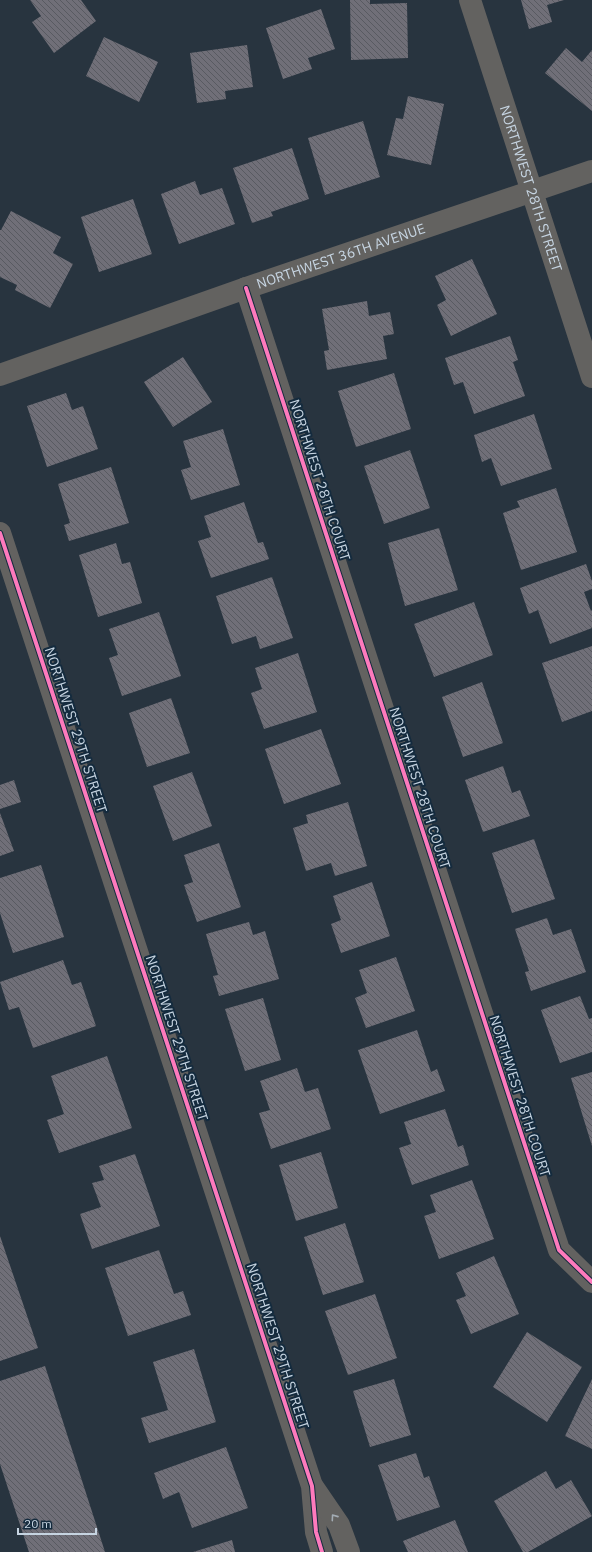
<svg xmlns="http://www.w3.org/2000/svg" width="592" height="1552" font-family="'IBM Plex Sans',sans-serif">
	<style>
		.building { fill: url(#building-back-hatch) }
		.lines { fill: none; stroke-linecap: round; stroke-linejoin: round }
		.minor { stroke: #636260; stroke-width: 22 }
		.cycleway-casing { stroke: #142b3e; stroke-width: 6 }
		.cycleway { stroke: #fd7abc; stroke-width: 4 }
		.oneway { stroke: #a3acb4 }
		.labels { text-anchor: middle; stroke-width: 4; stroke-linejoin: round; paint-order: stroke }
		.street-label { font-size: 14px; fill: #c6d4e1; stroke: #142b3e }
	</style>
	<defs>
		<pattern id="building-back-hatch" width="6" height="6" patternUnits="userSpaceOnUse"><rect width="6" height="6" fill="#706f78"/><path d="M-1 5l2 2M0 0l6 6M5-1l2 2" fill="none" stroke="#585a61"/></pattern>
	</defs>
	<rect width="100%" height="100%" fill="#28343f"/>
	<path class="building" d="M 30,0 L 81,0 L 96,21 L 54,53 L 32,22 L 41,16 Z
		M 350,0 L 370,0 L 370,4 L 407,3 L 408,58 L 351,60 Z
		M 521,0 L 564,0 L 547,5 L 552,22 L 529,29 Z
		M 321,9 L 335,49 L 308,58 L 312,69 L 283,79 L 266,28 Z
		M 104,37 L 158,62 L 139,102 L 86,76 Z
		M 247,45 L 253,87 L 225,91 L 226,99 L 197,103 L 190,53 Z
		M 566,48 L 582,62 L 592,50 L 592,111 L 545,73 Z
		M 408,96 L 444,104 L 431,165 L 387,155 L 396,118 L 403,119 Z
		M 363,121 L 380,177 L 325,195 L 308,138 Z
		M 292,148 L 309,199 L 271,212 L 273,216 L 252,223 L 233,168 Z
		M 195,181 L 200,195 L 222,188 L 235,224 L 179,244 L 161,194 Z
		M 133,199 L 152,254 L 99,272 L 81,217 Z
		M 11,211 L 61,237 L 53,253 L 73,264 L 50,308 L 15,290 L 17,285 L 0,277 L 0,230 L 1,230 Z
		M 472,259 L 497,314 L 451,336 L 437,305 L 446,300 L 435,276 Z
		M 367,301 L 369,316 L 390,312 L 394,334 L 383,336 L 387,359 L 327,370 L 324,351 L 329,350 L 322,309 Z
		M 510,336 L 518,360 L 513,362 L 525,396 L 474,414 L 463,382 L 454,385 L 445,358 Z
		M 183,357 L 212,402 L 173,427 L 144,382 Z
		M 394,373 L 411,429 L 356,447 L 338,391 Z
		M 66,393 L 72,410 L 83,406 L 98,449 L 47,467 L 27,406 Z
		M 534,414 L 552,469 L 501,486 L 491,458 L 482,462 L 474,435 Z
		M 223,429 L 240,485 L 191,500 L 181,470 L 191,467 L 183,441 Z
		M 410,450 L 430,508 L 384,524 L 364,466 Z
		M 111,467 L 129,523 L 69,541 L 64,525 L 70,523 L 58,484 Z
		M 556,488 L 577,552 L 521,570 L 503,513 L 520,507 L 517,501 Z
		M 244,502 L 258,543 L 263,542 L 269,559 L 211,578 L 198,541 L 211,537 L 204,516 Z
		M 439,528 L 458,590 L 405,606 L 388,543 Z
		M 116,543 L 122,564 L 130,562 L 142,603 L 98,617 L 79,555 Z
		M 586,564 L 592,581 L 592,589 L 584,592 L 591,611 L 592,610 L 592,628 L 550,644 L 538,610 L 529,614 L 520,588 Z
		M 272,577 L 293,638 L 260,649 L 256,636 L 232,644 L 216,596 Z
		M 474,602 L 493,655 L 434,677 L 414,624 Z
		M 159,612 L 181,676 L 122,696 L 109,658 L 118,655 L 109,629 Z
		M 592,646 L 592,711 L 562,722 L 542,663 Z
		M 298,653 L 317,712 L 264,729 L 251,693 L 262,689 L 255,668 Z
		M 482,682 L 503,743 L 463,757 L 442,697 Z
		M 171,698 L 190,753 L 147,767 L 129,713 Z
		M 321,729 L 341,784 L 284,804 L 265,749 Z
		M 503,766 L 512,793 L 520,790 L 530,816 L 483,832 L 465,780 Z
		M 192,772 L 212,826 L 173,841 L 153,786 Z
		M 14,780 L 21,802 L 0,809 L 0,785 Z
		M 348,802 L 367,866 L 335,876 L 331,863 L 306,871 L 293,828 L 308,823 L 306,815 Z
		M 0,813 L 14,851 L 0,856 Z
		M 534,839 L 555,899 L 512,913 L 492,853 Z
		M 219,843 L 241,907 L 197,922 L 184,885 L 193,882 L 184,855 Z
		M 41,865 L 64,937 L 13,953 L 0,913 L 0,878 Z
		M 372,882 L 390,936 L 341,953 L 331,924 L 341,920 L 333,896 Z
		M 547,918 L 553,935 L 571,929 L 586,972 L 531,991 L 525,972 L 529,971 L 515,929 Z
		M 249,922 L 253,935 L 265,931 L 279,979 L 219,996 L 213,976 L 218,975 L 206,934 Z
		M 396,957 L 415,1011 L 366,1028 L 355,998 L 367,993 L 359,970 Z
		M 63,960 L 72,985 L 81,982 L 96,1026 L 33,1048 L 19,1007 L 9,1010 L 0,982 Z
		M 580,996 L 589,1019 L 592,1018 L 592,1052 L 560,1063 L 541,1010 Z
		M 263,998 L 281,1060 L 245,1071 L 225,1009 Z
		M 417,1030 L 431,1072 L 437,1069 L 445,1091 L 380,1114 L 358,1050 Z
		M 107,1056 L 132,1128 L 59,1153 L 47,1120 L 64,1114 L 51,1076 Z
		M 297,1068 L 305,1092 L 318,1088 L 331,1129 L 271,1149 L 259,1113 L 270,1110 L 260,1081 Z
		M 592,1072 L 592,1146 L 571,1078 Z
		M 445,1109 L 458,1147 L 463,1145 L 469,1165 L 412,1185 L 399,1148 L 411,1144 L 404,1122 Z
		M 321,1152 L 338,1208 L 296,1221 L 279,1165 Z
		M 135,1154 L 160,1226 L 92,1249 L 80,1214 L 101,1207 L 92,1183 L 104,1180 L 99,1166 Z
		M 472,1180 L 494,1239 L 439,1259 L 424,1216 L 436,1212 L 430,1195 Z
		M 345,1223 L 364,1282 L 323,1295 L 304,1237 Z
		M 0,1236 L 38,1348 L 0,1361 Z
		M 159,1250 L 174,1294 L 183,1291 L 191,1315 L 128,1336 L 105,1268 Z
		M 494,1256 L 519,1314 L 471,1334 L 456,1300 L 466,1296 L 456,1273 Z
		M 375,1294 L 397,1358 L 348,1375 L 325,1311 Z
		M 527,1332 L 582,1367 L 547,1422 L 493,1387 Z
		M 194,1349 L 216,1422 L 149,1443 L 141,1418 L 168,1410 L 153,1362 Z
		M 45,1366 L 105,1552 L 29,1552 L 0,1464 L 0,1381 Z
		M 394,1379 L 411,1435 L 370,1447 L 353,1391 Z
		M 592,1379 L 592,1449 L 565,1436 Z
		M 226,1447 L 248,1508 L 192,1528 L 179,1492 L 163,1499 L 154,1473 Z
		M 416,1453 L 424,1478 L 429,1476 L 440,1507 L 397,1521 L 378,1465 Z
		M 546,1471 L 556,1489 L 571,1480 L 592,1516 L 528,1552 L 523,1552 L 494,1501 Z
		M 455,1520 L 468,1552 L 408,1552 L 403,1541 Z
		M 232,1540 L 235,1552 L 193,1552 Z"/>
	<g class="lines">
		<g class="minor">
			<path id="s1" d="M 470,0 L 592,377"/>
			<path d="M 246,288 L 559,1250 L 592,1282"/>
			<path id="s2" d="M 0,375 L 246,288 L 592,171"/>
			<path d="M 0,533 L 312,1486 L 316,1532 L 322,1552"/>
			<path d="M 313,1487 L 339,1525 L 349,1552"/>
		</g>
		<defs>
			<path id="cycleway" d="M 246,288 L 559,1250 L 592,1282
				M 0,533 L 312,1486 L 316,1532 L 322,1552"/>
		</defs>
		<use href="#cycleway" class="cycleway-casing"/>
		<use href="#cycleway" class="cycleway"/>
	</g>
	<defs><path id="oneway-chevron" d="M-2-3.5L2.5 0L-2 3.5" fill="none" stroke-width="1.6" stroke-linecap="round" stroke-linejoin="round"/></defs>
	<use class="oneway" href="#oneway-chevron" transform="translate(334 1517) rotate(-125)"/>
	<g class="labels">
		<g class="street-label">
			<text dy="5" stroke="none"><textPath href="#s1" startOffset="198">NORTHWEST 28TH STREET</textPath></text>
			<text dy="5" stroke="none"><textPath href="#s2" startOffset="361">NORTHWEST 36TH AVENUE</textPath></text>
			<text transform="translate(320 480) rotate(72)" y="5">NORTHWEST 28TH COURT</text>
			<text transform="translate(76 730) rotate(72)" y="5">NORTHWEST 29TH STREET</text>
			<text transform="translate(420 788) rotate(72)" y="5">NORTHWEST 28TH COURT</text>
			<text transform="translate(177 1038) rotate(72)" y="5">NORTHWEST 29TH STREET</text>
			<text transform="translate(520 1096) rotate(72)" y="5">NORTHWEST 28TH COURT</text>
			<text transform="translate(278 1346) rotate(72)" y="5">NORTHWEST 29TH STREET</text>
		</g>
	</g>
	<path d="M18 1528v6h78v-6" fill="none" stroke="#c6d4e1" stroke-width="2"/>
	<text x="24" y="1528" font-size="12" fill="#c6d4e1" stroke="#142b3e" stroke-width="3" paint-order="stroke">20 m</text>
</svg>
